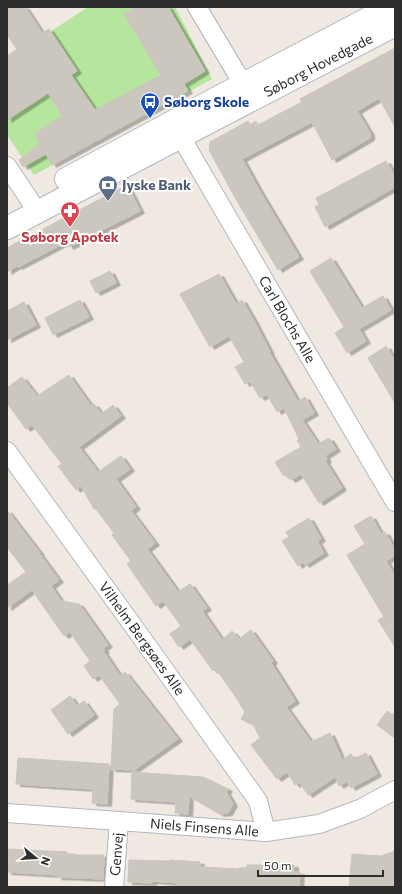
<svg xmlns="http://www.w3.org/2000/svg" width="402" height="894" font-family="Commissioner,sans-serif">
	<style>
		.green { fill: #b6e59e }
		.building { fill: #cbc7bf; stroke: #cbc5ba; filter: url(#shadow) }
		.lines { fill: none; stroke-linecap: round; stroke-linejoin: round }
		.street-casing { stroke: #b4b7c1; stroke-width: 20 }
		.secondary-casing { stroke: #b4b7c1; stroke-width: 24 }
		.street { stroke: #fff; stroke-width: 18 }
		.secondary { stroke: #fff; stroke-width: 22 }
		.labels { text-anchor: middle; stroke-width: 4; stroke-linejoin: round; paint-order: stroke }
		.street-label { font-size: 14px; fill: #2e2e2e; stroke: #fff }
		.transit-label { font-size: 14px; font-weight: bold; fill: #164399; stroke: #fff; text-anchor: start }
		.service-label { font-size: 14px; font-weight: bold; fill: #4e5e75; stroke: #fff; text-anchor: start }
		.health-label { font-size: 14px; font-weight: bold; fill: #be3a42; stroke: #fff }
	</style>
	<defs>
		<filter id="shadow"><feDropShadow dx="4.5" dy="2.5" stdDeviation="0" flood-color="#0004"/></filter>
	</defs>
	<rect width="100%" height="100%" fill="#efe9e1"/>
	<path class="green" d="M 88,7 L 175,7 L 212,79 L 34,175 L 7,135 L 7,60 Z"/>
	<path class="building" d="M 7,7 L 25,7 L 42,33 L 49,29 L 77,71 L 71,75 L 95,110 L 161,75 L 124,14 L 136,7 L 168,7 L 205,71 L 184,84 L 188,91 L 52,165 L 46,154 L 23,167 L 19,160 L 40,144 L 35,134 L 62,116 L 48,93 L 7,120 L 7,56 L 17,49 L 7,35 Z
		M 395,48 L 395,127 L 379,98 L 357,111 L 370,133 L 370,138 L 332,160 L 312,122 L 242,159 L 259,190 L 299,257 L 278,270 L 237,201 L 209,150 L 210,142 L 248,121 L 250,125 L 256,121 L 258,125 L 302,102 L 300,99 Z
		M 386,161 L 395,177 L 395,187 L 325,227 L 315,207 L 319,205 L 316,198 Z
		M 127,185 L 140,211 L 69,247 L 66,242 L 18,267 L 17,266 L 7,272 L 7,248 Z
		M 331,258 L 362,308 L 383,296 L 391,310 L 359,329 L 366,341 L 347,353 L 335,333 L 344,327 L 310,271 Z
		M 110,271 L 116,283 L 96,293 L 90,281 Z
		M 219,274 L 236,304 L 242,300 L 254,321 L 270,352 L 269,352 L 298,402 L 305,397 L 314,413 L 302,420 L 318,444 L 329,438 L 336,449 L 325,456 L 327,460 L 325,461 L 342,488 L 319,503 L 301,474 L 291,480 L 287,475 L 284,476 L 275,462 L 301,447 L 297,440 L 299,439 L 284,408 L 277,412 L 267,394 L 260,398 L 250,381 L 245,384 L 235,367 L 244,362 L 229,336 L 210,347 L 180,294 Z
		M 80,300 L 89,317 L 53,335 L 45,318 Z
		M 24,302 L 36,325 L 7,340 L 7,311 Z
		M 386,346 L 395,361 L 395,403 L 368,358 Z
		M 69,375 L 91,406 L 94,404 L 101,414 L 113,405 L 121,416 L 79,447 L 98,472 L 121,456 L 130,469 L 116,479 L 136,507 L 131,511 L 155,543 L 147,549 L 178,592 L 190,584 L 207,608 L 202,611 L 222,640 L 232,631 L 239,639 L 251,630 L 273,661 L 271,663 L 295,701 L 286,707 L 311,742 L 330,733 L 342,760 L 351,754 L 354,759 L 366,753 L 377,774 L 351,788 L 347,781 L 339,786 L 335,777 L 308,795 L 299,782 L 295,785 L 287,772 L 277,779 L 251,745 L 260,738 L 253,724 L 241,719 L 245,712 L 239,703 L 240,703 L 216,669 L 213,671 L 190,639 L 179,647 L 170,634 L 181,626 L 163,601 L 156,606 L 127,564 L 131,561 L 112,535 L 114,533 L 96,509 L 94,509 L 81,486 L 76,490 L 58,466 L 62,464 L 32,425 L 26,429 L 7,403 L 7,388 L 22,377 L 37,396 Z
		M 7,510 L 40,553 L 39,553 L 59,580 L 51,586 L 61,601 L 79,604 L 108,645 L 103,648 L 105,650 L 103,651 L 120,676 L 125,672 L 178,739 L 134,770 L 111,769 L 114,709 L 120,704 L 99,675 L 93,679 L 84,666 L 90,661 L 70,632 L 64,636 L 32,590 L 7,608 L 7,585 L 26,572 L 7,547 Z
		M 371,516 L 381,534 L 385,532 L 395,550 L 395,555 L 386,561 L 395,576 L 395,647 L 378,620 L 384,617 L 347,555 L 365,544 L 354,526 Z
		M 309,518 L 321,539 L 317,541 L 324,553 L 305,565 L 303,562 L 298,566 L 282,541 L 289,537 L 286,532 Z
		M 70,696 L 77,706 L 84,701 L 94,715 L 68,734 L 51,710 Z
		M 387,711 L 395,717 L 395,738 L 377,725 Z
		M 18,758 L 109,764 L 107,804 L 92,803 L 93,789 L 16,784 Z
		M 132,772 L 203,777 L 228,789 L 226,792 L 233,804 L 228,813 L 220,814 L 189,796 L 188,814 L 175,813 L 176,802 L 131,799 Z
		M 7,849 L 67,852 L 67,854 L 75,854 L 75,855 L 104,855 L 103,879 L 57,877 L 58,875 L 7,872 Z
		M 395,851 L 395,887 L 349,887 L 352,854 L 381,856 Z
		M 129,860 L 170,861 L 170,860 L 200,862 L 200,867 L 239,869 L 239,868 L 247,868 L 247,865 L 294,865 L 294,872 L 300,872 L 299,887 L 178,887 L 178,883 L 152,881 L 152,883 L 128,882 Z"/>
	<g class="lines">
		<defs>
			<g id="street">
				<path d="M 197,7 L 243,84"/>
				<path id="s1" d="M 181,137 L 270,290 L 395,502"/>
				<path d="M 7,166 L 29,199 L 37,212"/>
				<path id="s2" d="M 7,451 L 162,666 L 258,801 L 266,832"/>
				<path id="s3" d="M 7,813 L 119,821 L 266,832 L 319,824 L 360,809 L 395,790"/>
				<path id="s4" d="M 114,887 L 119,821"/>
			</g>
			<g id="secondary">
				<path d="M 66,179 L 243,84 L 390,7"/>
				<path id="s5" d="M 7,228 L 68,196 L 395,25"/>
			</g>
		</defs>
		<use href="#street" class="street-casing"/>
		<use href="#secondary" class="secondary-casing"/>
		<use href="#street" class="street"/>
		<use href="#secondary" class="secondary"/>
	</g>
	<defs>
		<symbol id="bus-pin" viewBox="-11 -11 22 30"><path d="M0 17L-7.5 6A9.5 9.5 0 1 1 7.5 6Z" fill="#1a4fb4" stroke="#fff"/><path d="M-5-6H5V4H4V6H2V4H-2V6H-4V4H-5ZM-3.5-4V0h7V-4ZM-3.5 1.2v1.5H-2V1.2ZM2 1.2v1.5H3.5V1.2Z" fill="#fff"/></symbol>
		<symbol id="bank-pin" viewBox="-11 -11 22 30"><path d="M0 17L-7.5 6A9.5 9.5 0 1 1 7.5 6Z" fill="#5c6f8a" stroke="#fff"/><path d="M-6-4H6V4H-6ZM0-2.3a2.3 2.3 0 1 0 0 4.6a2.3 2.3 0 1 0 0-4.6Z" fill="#fff"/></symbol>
		<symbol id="pharmacy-pin" viewBox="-11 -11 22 30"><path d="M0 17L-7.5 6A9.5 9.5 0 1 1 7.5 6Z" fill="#e0444e" stroke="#fff"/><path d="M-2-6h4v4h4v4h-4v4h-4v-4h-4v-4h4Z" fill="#fff"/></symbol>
	</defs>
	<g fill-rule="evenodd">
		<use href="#bus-pin" x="139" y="91" width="22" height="30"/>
		<use href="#bank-pin" x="97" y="174" width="22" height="30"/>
		<use href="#pharmacy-pin" x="59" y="200" width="22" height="30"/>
	</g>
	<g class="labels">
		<g class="street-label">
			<text dy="5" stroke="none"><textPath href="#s5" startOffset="351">Søborg Hovedgade</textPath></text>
			<text dy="5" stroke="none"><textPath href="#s1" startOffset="211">Carl Blochs Alle</textPath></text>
			<text dy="5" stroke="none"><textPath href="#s2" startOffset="231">Vilhelm Bergsøes Alle</textPath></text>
			<text dy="5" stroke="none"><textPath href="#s3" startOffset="198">Niels Finsens Alle</textPath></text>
			<text dy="5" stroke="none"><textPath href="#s4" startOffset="33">Genvej</textPath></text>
		</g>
		<g class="transit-label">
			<text x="164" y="107">Søborg Skole</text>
		</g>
		<g class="service-label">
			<text x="122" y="190">Jyske Bank</text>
		</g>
		<g class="health-label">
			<text x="70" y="242">Søborg Apotek</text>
		</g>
	</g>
	<rect width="402" height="894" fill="none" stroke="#2e2e2e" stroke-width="16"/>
	<g transform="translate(36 858) rotate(108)" stroke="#ffffff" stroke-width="3" paint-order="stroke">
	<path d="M0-3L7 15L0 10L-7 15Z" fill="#2e2e2e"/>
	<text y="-6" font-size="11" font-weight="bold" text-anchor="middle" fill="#2e2e2e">N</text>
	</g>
	<path d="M258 870v6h125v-6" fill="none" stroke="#2e2e2e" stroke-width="2"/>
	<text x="264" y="870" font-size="12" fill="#2e2e2e" stroke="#ffffff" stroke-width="3" paint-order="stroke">50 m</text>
</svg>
